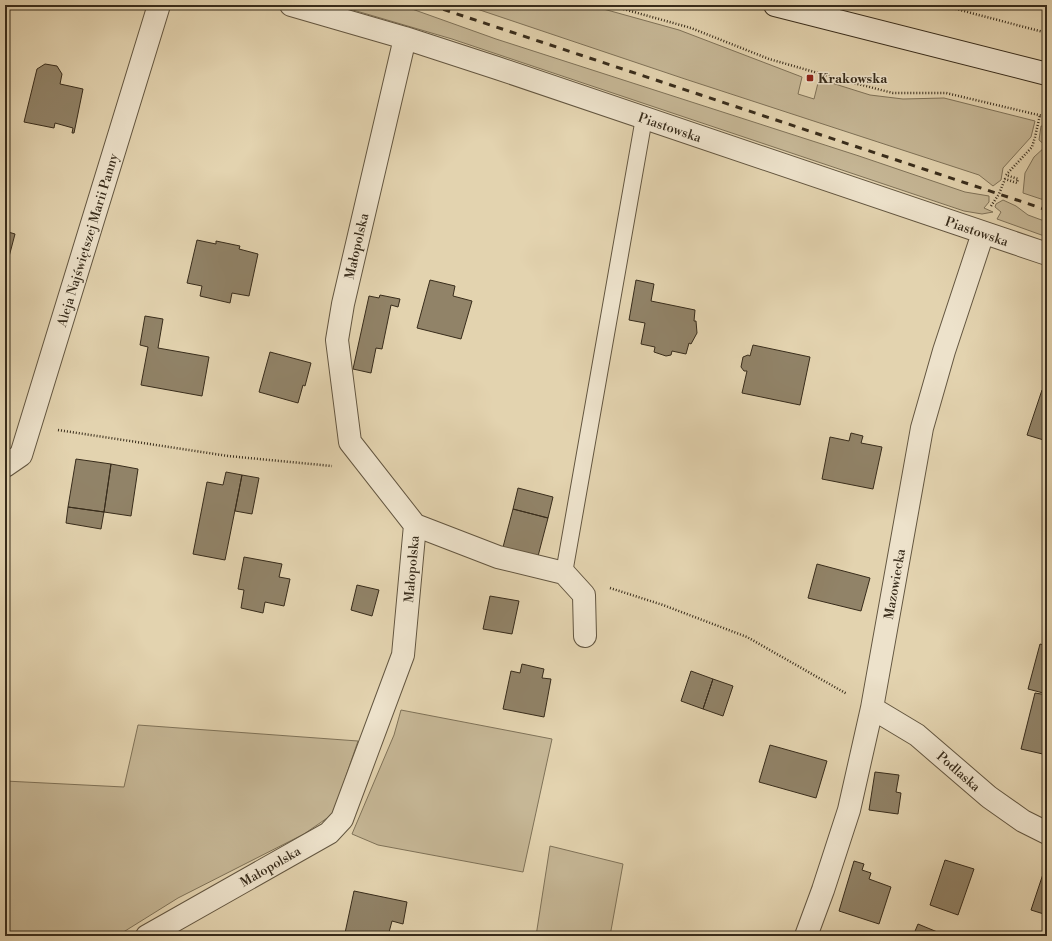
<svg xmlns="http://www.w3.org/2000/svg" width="1052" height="941" font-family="'Libre Bodoni',serif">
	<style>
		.green { fill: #c6b796; stroke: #7f7258 }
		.building { fill: #918368; stroke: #382c1b }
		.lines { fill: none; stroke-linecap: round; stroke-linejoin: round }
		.service-casing { stroke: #635640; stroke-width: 18 }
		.minor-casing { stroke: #635640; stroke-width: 24 }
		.secondary-casing { stroke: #382c1b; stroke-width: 24 }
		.path { stroke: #382c1b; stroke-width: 2.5; stroke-dasharray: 1 2; stroke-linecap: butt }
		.service { stroke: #ede2cb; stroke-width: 16 }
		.minor { stroke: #ede2cb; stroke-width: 22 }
		.secondary { stroke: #ede2cb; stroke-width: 22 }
		.rail { stroke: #382c1b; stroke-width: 3; stroke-dasharray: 7 7; stroke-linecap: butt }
		.poi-dot { fill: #8f2418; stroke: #ede2cb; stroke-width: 1.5 }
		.labels { text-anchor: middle; stroke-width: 3; stroke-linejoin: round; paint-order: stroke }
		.poi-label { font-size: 13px; font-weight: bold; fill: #382c1b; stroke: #ede2cb; text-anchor: start }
		.street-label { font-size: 13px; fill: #382c1b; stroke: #ede2cb }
	</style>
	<rect width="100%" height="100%" fill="#e3d3af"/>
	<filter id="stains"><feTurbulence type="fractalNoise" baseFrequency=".005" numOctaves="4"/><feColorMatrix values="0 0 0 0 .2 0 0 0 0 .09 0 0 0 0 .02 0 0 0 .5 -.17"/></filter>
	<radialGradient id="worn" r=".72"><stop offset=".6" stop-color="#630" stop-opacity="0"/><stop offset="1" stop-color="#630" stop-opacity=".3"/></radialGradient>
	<path class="green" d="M 336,5 L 398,5 L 412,9 L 496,39 L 859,156 L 965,192 L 989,196 L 989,202 L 984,208 L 993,212 L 982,214 L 964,211 L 452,39 Z
		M 465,5 L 589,5 L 679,30 L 802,77 L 798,94 L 814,99 L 819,79 L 870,95 L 903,99 L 944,98 L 1035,121 L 1031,137 L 1003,168 L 1001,180 L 993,186 L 979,175 L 685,79 Z
		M 1041,126 L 1047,126 L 1047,201 L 1023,193 L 1025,173 L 1034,157 L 1046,146 L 1039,140 Z
		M 1003,200 L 1016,206 L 1028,215 L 1047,222 L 1047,237 L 997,219 L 1001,212 L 995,207 L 996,204 Z
		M 401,710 L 552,739 L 523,872 L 378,845 L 352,834 L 394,735 Z
		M 138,725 L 358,741 L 333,814 L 304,834 L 178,898 L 117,936 L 5,936 L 5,781 L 124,787 Z
		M 550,846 L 623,864 L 610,936 L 536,936 Z"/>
	<path class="building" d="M 45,64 L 57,66 L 62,74 L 60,84 L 83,89 L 74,133 L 72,133 L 73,128 L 55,123 L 54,128 L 24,122 L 37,69 Z
		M 5,231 L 15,234 L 5,272 Z
		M 197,240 L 216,244 L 216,241 L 240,246 L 239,249 L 258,254 L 249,296 L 232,293 L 230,303 L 200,296 L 202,286 L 187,283 Z
		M 430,280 L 455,286 L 453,296 L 472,301 L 461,339 L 417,328 Z
		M 636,280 L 654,284 L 651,301 L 695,310 L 694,321 L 696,321 L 697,333 L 691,344 L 689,343 L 686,354 L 672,351 L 671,355 L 666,356 L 654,352 L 655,347 L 641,344 L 645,323 L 629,320 Z
		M 380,295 L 400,299 L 398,307 L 391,305 L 382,349 L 376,348 L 371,373 L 353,369 L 369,296 L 379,298 Z
		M 145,316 L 163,319 L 158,348 L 209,357 L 202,396 L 141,385 L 148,347 L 140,345 Z
		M 753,345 L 810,357 L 800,405 L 742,393 L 747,371 L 744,371 L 741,367 L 743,357 L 748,355 L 750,356 Z
		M 270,352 L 311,363 L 305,386 L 303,385 L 298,403 L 259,392 Z
		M 1042,390 L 1047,392 L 1047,441 L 1027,435 Z
		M 851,433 L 863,436 L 861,443 L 882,447 L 873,489 L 822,479 L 830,437 L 849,441 Z
		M 76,459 L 111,464 L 104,512 L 68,507 Z
		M 111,464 L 138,469 L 131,516 L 104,512 Z
		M 226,472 L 242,475 L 225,560 L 193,554 L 207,482 L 223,485 Z
		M 242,475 L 259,478 L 252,514 L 235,511 Z
		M 518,488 L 553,497 L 548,518 L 513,509 Z
		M 68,507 L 104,512 L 101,529 L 66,523 Z
		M 513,509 L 548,518 L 537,560 L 502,551 Z
		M 244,557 L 282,564 L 279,577 L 290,579 L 284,606 L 265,602 L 263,613 L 241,608 L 244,590 L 238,589 Z
		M 817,564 L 870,578 L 861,611 L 808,598 Z
		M 357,585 L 379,590 L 372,616 L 351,610 Z
		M 490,596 L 519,601 L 512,634 L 483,629 Z
		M 1040,644 L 1047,646 L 1047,694 L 1028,689 Z
		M 522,664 L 544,669 L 542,678 L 551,679 L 544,717 L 503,709 L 511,671 L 520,673 Z
		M 691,671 L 713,679 L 703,709 L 681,701 Z
		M 713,679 L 733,686 L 723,716 L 703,709 Z
		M 1035,693 L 1047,695 L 1047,755 L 1021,749 Z
		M 770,745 L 827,761 L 816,798 L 759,782 Z
		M 875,772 L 899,775 L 896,792 L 901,793 L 898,814 L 869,810 Z
		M 945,860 L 974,869 L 958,915 L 930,905 Z
		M 854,861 L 864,864 L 862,870 L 871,873 L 869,879 L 891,887 L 879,924 L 839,911 Z
		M 1043,874 L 1047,875 L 1047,915 L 1031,910 Z
		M 354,891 L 407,902 L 403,924 L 392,921 L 388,936 L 358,936 L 345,933 Z
		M 918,924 L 947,936 L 913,936 Z"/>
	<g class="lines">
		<defs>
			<path id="service" d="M 564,573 L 644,118"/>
			<path id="minor" d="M 291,5 L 405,38 L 497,68 L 1047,254
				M 5,466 L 21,455 L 159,5
				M 415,525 L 498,557 L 564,573 L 584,595 L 585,636
				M 872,708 L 917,735 L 989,797 L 1023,821 L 1047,833
				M 147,936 L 329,833 L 342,819 L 403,655 L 415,525 L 350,442 L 337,340 L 343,304 L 405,38
				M 806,936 L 823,890 L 849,810 L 872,708 L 922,428 L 944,351 L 983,233"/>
			<path id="secondary" d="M 775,5 L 1047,74"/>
		</defs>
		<use href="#service" class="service-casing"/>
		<use href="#minor" class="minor-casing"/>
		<use href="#secondary" class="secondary-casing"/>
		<path class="path" d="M 609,5 L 691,28 L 769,59 L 846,81 L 893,93 L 946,93 L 1047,117
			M 941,5 L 1047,33
			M 991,206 L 999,194 L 1005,179 L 1017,183 L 1018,179 L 1006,175 L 1032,147 L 1035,137 L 1040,115
			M 58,430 L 228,456 L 332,466
			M 610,588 L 663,605 L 747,637 L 847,694"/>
		<use href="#service" class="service"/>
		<use href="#minor" class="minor"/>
		<use href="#secondary" class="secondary"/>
		<path class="rail" d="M 430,5 L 1047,210"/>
	</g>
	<rect class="poi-dot" x="806" y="74" width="8" height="8" rx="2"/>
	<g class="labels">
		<g class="poi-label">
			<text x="818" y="83">Krakowska</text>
		</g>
		<g class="street-label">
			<text transform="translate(670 127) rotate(19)" y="5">Piastowska</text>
			<text transform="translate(977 231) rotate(19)" y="5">Piastowska</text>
			<text transform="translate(87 240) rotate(-73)" y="5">Aleja Najświętszej Marii Panny</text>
			<text transform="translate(356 246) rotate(-77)" y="5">Małopolska</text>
			<text transform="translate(411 569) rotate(-85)" y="5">Małopolska</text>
			<text transform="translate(894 584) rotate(-80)" y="5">Mazowiecka</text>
			<text transform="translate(959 771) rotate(41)" y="5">Podlaska</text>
			<text transform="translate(270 866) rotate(-30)" y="5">Małopolska</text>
		</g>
	</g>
	<rect width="1052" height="941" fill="none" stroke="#e3d3af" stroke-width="20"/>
	<rect x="6" y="6" width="1040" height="929" fill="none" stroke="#382c1b" stroke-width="2"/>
	<rect x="10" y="10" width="1032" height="921" fill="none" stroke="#382c1b"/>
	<rect width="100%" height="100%" filter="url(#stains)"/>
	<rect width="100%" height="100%" fill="url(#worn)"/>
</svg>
